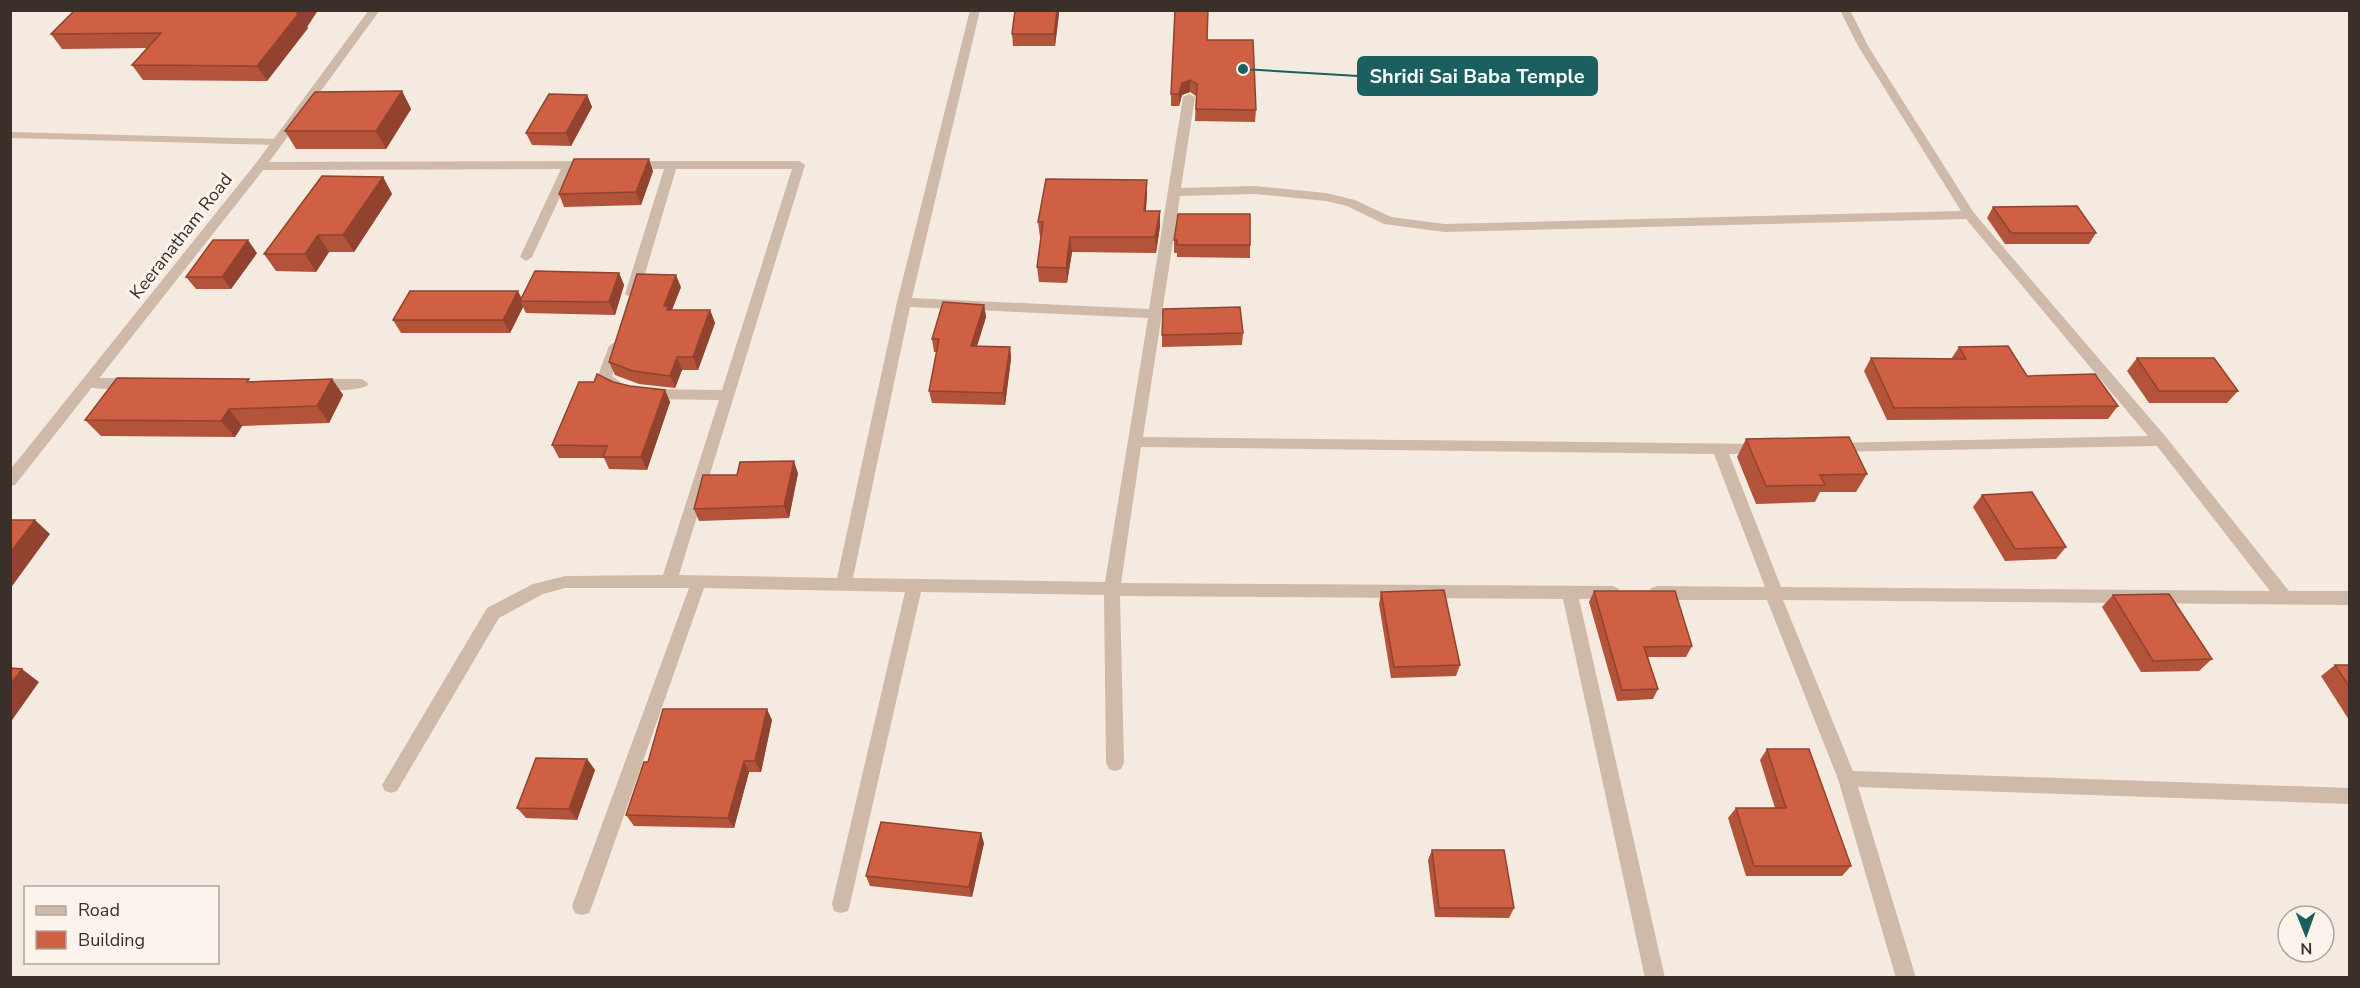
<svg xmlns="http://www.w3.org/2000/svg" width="2360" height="988" font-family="'Nunito Sans',sans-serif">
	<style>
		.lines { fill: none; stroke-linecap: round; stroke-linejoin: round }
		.minor { fill: #cfb9a9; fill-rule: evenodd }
		.tertiary { fill: #cfb9a9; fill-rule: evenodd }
		.wall { fill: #b2533a }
		.shaded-wall { fill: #91432f }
		.building { fill: #cf6043; stroke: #91432f; stroke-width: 1.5 }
		.labels { text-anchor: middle; stroke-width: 6; stroke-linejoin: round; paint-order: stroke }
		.street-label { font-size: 18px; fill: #3b2f2a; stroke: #fcf4ec }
		.leader { fill: none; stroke: #1b5f61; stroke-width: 2 }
		.callout-dot { fill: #1b5f61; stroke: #fcf4ec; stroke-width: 2 }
		.callout { fill: #1b5f61; stroke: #1b5f61; stroke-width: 2 }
		.callout-label { font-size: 20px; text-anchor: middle; font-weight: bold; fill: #fff }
	</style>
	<rect width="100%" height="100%" fill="#f5eadf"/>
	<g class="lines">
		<path class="minor" d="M 970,10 L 980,10 L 912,298 L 1149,309 L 1183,97 L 1189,94 L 1195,97 L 1181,188 L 1255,186 L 1326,193 L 1355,200 L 1391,217 L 1445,224 L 1961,211 L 1858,46 L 1840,10 L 1850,10 L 1868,46 L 1974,213 L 2166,437 L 2289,591 L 2350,591 L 2350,605 L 1783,600 L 1853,771 L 2350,788 L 2350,804 L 1858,787 L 1916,978 L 1896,978 L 1838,779 L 1767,600 L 1657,600 L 1651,598 L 1649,593 L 1651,588 L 1657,586 L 1765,587 L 1714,454 L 1141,447 L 1121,583 L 1612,586 L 1618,588 L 1620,593 L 1618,598 L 1579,599 L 1665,978 L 1645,978 L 1563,599 L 1120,596 L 1124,763 L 1121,769 L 1115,771 L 1109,769 L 1106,763 L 1104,595 L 921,592 L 850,904 L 848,911 L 841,913 L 834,911 L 832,904 L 905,592 L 704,588 L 592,906 L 589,913 L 582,915 L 575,913 L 572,906 L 689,588 L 565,588 L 543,594 L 499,618 L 397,791 L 391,793 L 385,791 L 382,785 L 487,608 L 533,584 L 565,576 L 663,575 L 719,400 L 647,399 L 640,394 L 647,389 L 722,390 L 792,169 L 676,169 L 639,294 L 632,298 L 625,294 L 664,169 L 632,169 L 626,165 L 632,161 L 799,161 L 805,165 L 679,575 L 837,578 L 897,302 ZM 1255,194 L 1326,201 L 1347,206 L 1384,224 L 1445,232 L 1966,219 L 2148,436 L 1834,443 L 1827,448 L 1829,452 L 2157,446 L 2270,591 L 1781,587 L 1729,454 L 1767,453 L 1769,449 L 1767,445 L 1762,444 L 1143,437 L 1180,196 ZM 910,307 L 1148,318 L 1105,582 L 853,578 Z
			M 10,132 L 278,139 L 284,142 L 278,145 L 10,138 Z
			M 590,161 L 594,162 L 594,168 L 573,169 L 532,257 L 526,261 L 520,257 L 561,169 L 260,170 L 254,166 L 260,162 Z
			M 616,341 L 623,346 L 612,376 L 628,388 L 621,393 L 599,381 L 597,378 L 609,346 Z
			M 88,378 L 131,378 L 138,383 C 132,391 87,391 81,383 Z
			M 314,379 L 362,379 L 369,384 C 363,392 313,392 307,384 Z"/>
		<path class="tertiary" d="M 369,10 L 380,10 L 264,169 L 15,485 L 10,486 L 10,470 L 256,163 Z"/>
	</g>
	<path class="wall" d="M 75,10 L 318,10 L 307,27 L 308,28 L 267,81 L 143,80 L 132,65 L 147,48 L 62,49 L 51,34 Z
		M 1059,13 L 1055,46 L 1013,46 L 1012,34 Z
		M 1207,40 L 1256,110 L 1255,122 L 1195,121 L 1196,96 L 1190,92 L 1182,95 L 1179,106 L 1171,106 L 1171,94 Z
		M 402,91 L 411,109 L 386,149 L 296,149 L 285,131 Z
		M 587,95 L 592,107 L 571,146 L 532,145 L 526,133 Z
		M 653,171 L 641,205 L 564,207 L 559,194 Z
		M 383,177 L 392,194 L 354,252 L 329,252 L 316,272 L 276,271 L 264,254 Z
		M 1147,195 L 1146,211 L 1160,226 L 1156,253 L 1072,252 L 1067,283 L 1039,282 L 1037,267 L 1041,237 L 1040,237 L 1038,222 Z
		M 1993,207 L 2096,233 L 2089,244 L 2005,244 L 1987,218 Z
		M 1174,240 L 1250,245 L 1250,258 L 1177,257 L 1177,253 L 1174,253 Z
		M 257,253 L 231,289 L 196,289 L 186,277 Z
		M 619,273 L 624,285 L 615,315 L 526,313 L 523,307 L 510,333 L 401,333 L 393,320 L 521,297 Z
		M 681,287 L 672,310 L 710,310 L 715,323 L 698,370 L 682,370 L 675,388 L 639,384 L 615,375 L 609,362 Z
		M 984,305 L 986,317 L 977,346 L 1010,347 L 1011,359 L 1005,405 L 932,403 L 929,391 L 937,352 L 934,352 L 932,339 Z
		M 1243,333 L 1242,345 L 1162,347 L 1162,335 Z
		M 1959,347 L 2027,376 L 2118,406 L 2108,419 L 1887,420 L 1864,371 L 1871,358 L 1951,359 Z
		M 2137,358 L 2238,391 L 2227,403 L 2149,403 L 2127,371 Z
		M 332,379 L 343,395 L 329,423 L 242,426 L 235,437 L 101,436 L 85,420 L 251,381 Z
		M 613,382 L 630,386 L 665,390 L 670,402 L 647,470 L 609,469 L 604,458 L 559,458 L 552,445 Z
		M 1746,439 L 1867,474 L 1856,492 L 1820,492 L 1815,502 L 1756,504 L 1737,457 Z
		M 798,473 L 789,518 L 699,521 L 694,509 Z
		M 1982,495 L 2066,547 L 2056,559 L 2005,561 L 1973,507 Z
		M 1594,591 L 1692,646 L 1686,657 L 1648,657 L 1658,689 L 1653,699 L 1617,701 L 1589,602 Z
		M 1381,592 L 1460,665 L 1456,676 L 1391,678 L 1379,604 Z
		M 2113,595 L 2212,659 L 2199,671 L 2141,672 L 2102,607 Z
		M 2335,665 L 2349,665 L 2349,720 L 2321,676 Z
		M 772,720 L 761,772 L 749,772 L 734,828 L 634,826 L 626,815 L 648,762 Z
		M 1767,749 L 1851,866 L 1842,876 L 1746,876 L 1728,818 L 1736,808 L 1775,808 L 1760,760 Z
		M 587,759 L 595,770 L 577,820 L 526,818 L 517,808 Z
		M 984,843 L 972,897 L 870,886 L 866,876 Z
		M 1432,850 L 1514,908 L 1509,918 L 1435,917 L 1428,860 Z"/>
	<path class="shaded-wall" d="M 299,10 L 318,10 L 307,27 L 308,28 L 267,81 L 257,66 Z
		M 1057,10 L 1059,10 L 1059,13 L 1055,46 L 1054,34 Z
		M 1190,80 L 1190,92 L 1182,95 L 1179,106 L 1179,94 L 1182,83 Z
		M 402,91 L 411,109 L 386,149 L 376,131 Z
		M 587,95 L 592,107 L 571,146 L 566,133 Z
		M 649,159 L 653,171 L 641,205 L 636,192 Z
		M 383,177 L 392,194 L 354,252 L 343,235 Z
		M 1147,180 L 1147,195 L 1144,226 L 1144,211 Z
		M 1160,211 L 1160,226 L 1156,253 L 1155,237 Z
		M 318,235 L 329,252 L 316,272 L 305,254 Z
		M 1070,237 L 1072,252 L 1067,283 L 1066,268 Z
		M 248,240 L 257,253 L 231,289 L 222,277 Z
		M 619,273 L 624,285 L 615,315 L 609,302 Z
		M 676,275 L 681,287 L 671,312 L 674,319 L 664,306 Z
		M 518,291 L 523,301 L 520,301 L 523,307 L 510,333 L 503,320 Z
		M 984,305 L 986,317 L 973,359 L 971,346 Z
		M 710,310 L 715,323 L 698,370 L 693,357 Z
		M 1010,347 L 1011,359 L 1005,405 L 1003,393 Z
		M 677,357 L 682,370 L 675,388 L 670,376 Z
		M 332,379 L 343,395 L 329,423 L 317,406 Z
		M 665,390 L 670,402 L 647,470 L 641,457 Z
		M 229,409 L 242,426 L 235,437 L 221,421 Z
		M 794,461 L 798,473 L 789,518 L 784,506 Z
		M 35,520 L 50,534 L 10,589 L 10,553 Z
		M 22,669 L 39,682 L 10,723 L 10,685 Z
		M 767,709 L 772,720 L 761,772 L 755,761 Z
		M 587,759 L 595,770 L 577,820 L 569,809 Z
		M 744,761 L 749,772 L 734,828 L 728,818 Z
		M 981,833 L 984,843 L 972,897 L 969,887 Z"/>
	<path class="building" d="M 75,10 L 299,10 L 297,13 L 299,13 L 257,66 L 132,65 L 161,33 L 51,34 Z
		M 1015,10 L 1057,10 L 1054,34 L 1012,34 Z
		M 1175,10 L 1208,10 L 1207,40 L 1253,40 L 1256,110 L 1196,109 L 1197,84 L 1190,80 L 1182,83 L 1179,94 L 1171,94 Z
		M 402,91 L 376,131 L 285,131 L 315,92 Z
		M 549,94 L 587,95 L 566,133 L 526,133 Z
		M 574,159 L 649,159 L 636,192 L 559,194 Z
		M 322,176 L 383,177 L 343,235 L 318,235 L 305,254 L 264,254 Z
		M 1046,179 L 1147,180 L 1144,211 L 1160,211 L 1155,237 L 1070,237 L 1066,268 L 1037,267 L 1043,222 L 1038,222 Z
		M 2077,206 L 2096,233 L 2011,233 L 1993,207 Z
		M 1178,214 L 1250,214 L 1250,245 L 1177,245 L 1177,240 L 1174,240 Z
		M 213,240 L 248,240 L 222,277 L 186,277 Z
		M 535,271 L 619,273 L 609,302 L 520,301 Z
		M 637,274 L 676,275 L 664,306 L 668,306 L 667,310 L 710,310 L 693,357 L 677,357 L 670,376 L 633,371 L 609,362 Z
		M 410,291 L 518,291 L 503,320 L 393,320 Z
		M 943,302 L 984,305 L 971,346 L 1010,347 L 1003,393 L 929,391 L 939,339 L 932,339 Z
		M 1240,307 L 1243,333 L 1162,335 L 1163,309 Z
		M 2008,346 L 2027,376 L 2095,374 L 2118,406 L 1894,408 L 1871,358 L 1966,359 L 1959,347 Z
		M 2137,358 L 2214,358 L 2238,391 L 2159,391 Z
		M 597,374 L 613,382 L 630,386 L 665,390 L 641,457 L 603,457 L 607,446 L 552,445 L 579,382 L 594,382 Z
		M 117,378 L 249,379 L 247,382 L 332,379 L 317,406 L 229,409 L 221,421 L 85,420 Z
		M 1849,437 L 1867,474 L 1820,475 L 1825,485 L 1766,486 L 1746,439 Z
		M 794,461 L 784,506 L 694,509 L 703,475 L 737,475 L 740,462 Z
		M 2032,492 L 2066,547 L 2015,549 L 1982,495 Z
		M 10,520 L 35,520 L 10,553 Z
		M 1444,590 L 1460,665 L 1394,667 L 1381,592 Z
		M 1594,591 L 1675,591 L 1692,646 L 1644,647 L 1658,689 L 1622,690 Z
		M 2169,594 L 2212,659 L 2153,661 L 2113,595 Z
		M 2335,665 L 2349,665 L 2349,686 Z
		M 10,668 L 22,669 L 10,685 Z
		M 663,709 L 767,709 L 755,761 L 744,761 L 728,818 L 626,815 L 644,762 L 648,762 Z
		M 1767,749 L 1809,749 L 1851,866 L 1754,866 L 1736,808 L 1786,808 Z
		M 536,758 L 587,759 L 569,809 L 517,808 Z
		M 881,822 L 981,833 L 969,887 L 866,876 Z
		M 1432,850 L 1504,850 L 1514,908 L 1439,908 Z"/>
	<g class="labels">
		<g class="street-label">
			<text transform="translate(181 236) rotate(-52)" y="6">Keeranatham Road</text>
		</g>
	</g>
	<path class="leader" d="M1243 69L1358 76"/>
	<circle class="callout-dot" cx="1243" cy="69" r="6"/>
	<rect class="callout" x="1358" y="57" width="239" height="38" rx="6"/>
	<g class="callout-label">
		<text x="1477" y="83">Shridi Sai Baba Temple</text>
	</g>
	<rect width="2360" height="988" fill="none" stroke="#3b2f2a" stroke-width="24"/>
	<rect x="24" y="886" width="195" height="78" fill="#fcf4ec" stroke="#afa59e" stroke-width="1.5"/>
	<rect x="36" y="906" width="30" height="9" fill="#cfb9a9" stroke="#afa59e" stroke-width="1.5"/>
	<text x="78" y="916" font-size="18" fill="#3b2f2a">Road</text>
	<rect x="36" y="931" width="30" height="18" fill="#cf6043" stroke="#afa59e" stroke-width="1.5"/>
	<text x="78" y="946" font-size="18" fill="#3b2f2a">Building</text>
	<g transform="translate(2306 934) rotate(179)"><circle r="28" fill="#fcf4ec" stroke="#afa59e" stroke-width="1.5"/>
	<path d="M0-4.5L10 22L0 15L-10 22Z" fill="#1b5f61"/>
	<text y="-9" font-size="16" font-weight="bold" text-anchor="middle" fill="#3b2f2a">N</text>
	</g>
</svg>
